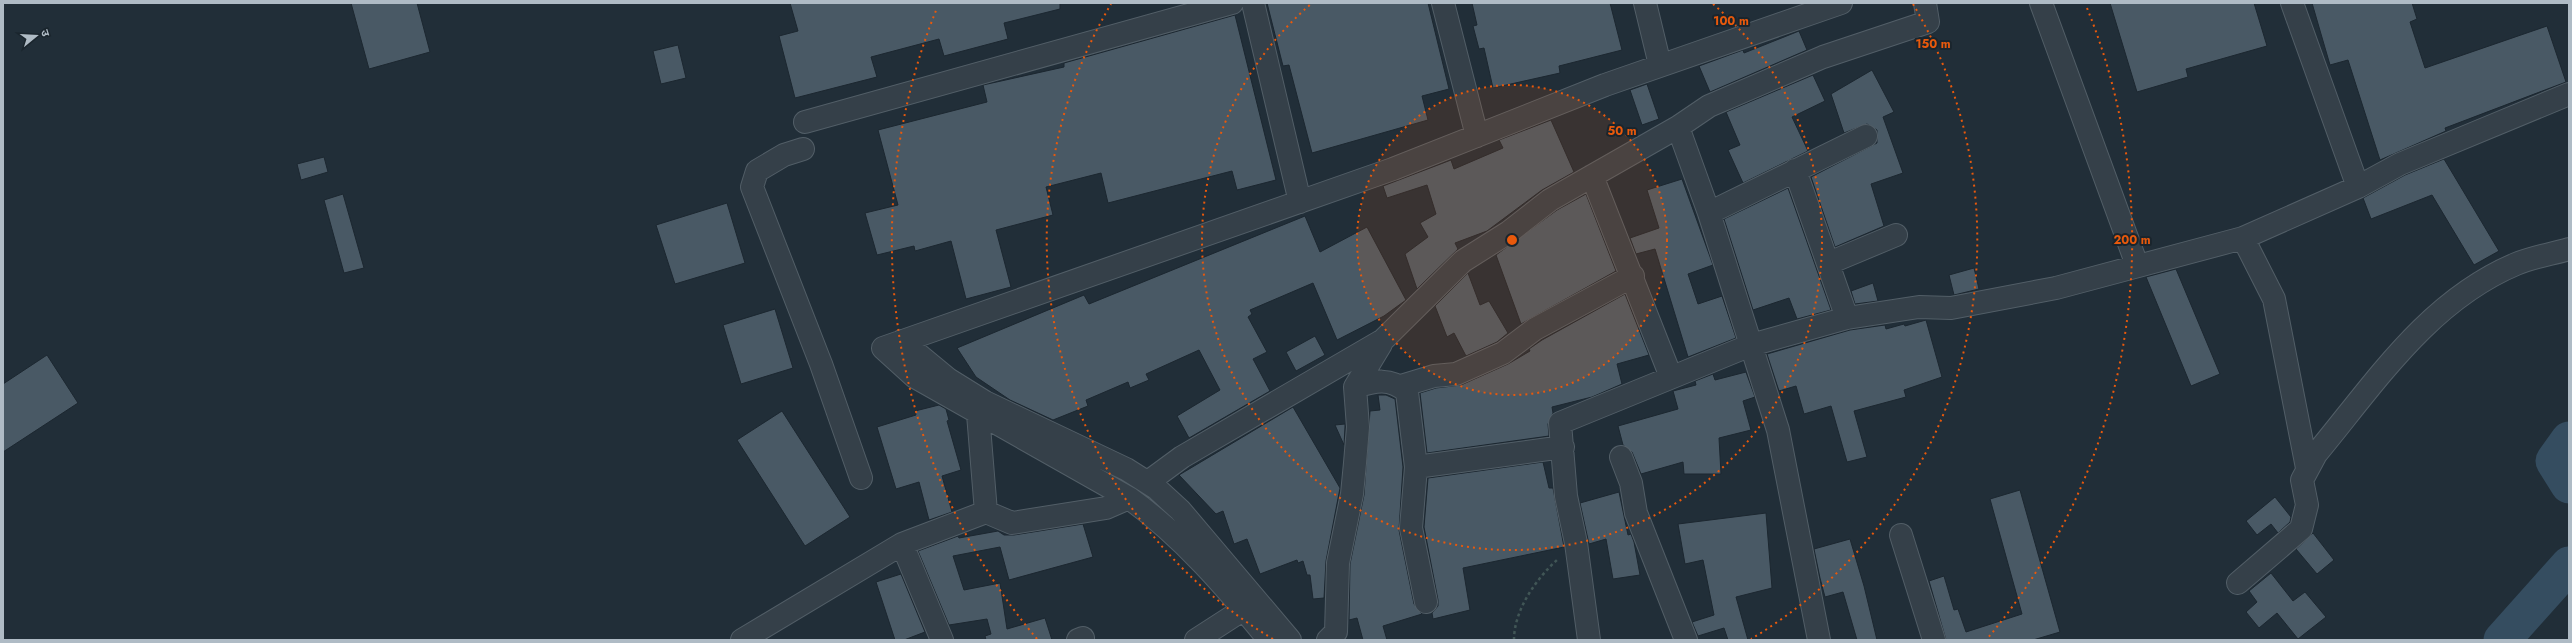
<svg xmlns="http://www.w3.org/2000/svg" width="2572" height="643" font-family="Jost,'Noto Sans Devanagari',sans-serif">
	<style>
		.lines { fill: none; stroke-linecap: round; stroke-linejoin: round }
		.river { stroke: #354d60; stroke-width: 37 }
		.building { fill: #495965; stroke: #1c2730 }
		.minor-casing { stroke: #525e67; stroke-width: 24 }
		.path { stroke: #415656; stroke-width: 2.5; stroke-dasharray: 3 3; stroke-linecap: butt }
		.minor { stroke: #354049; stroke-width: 22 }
		.ring { fill: none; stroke: #e8590c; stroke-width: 2; stroke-dasharray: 2 4 }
		.centre { fill: #e8590c; stroke: #1a252d; stroke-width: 2 }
		.ring-label { font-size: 12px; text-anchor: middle; font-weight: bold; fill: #e8590c; stroke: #1a252d; stroke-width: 4; stroke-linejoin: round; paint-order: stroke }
	</style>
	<rect width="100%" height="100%" fill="#212e38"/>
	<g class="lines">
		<path class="river" d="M 2569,440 L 2554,461 L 2569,485
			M 2502,640 L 2569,565"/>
	</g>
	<path class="building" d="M 351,3 L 417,3 L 430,52 L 369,69 Z
		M 790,3 L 1060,3 L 1060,9 L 1004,23 L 1008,39 L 944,56 L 939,39 L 871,57 L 877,77 L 795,98 L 779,36 L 798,31 Z
		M 1267,3 L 1428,3 L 1449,89 L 1422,96 L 1428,120 L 1312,153 L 1289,65 L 1283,66 Z
		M 1472,3 L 1610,3 L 1622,50 L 1559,66 L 1560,73 L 1493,88 L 1484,48 L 1479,49 L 1473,26 L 1477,25 Z
		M 2110,3 L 2254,3 L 2267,46 L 2186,69 L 2188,77 L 2137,92 Z
		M 2312,3 L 2412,3 L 2417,19 L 2410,22 L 2425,68 L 2547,26 L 2566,82 L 2445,128 L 2446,131 L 2380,160 L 2348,60 L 2330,65 Z
		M 1235,15 L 1276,180 L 1237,190 L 1232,171 L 1108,203 L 1101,173 L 1046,187 L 1053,215 L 996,230 L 1011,287 L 966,299 L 951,241 L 915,251 L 914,246 L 877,255 L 865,213 L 898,205 L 878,130 L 987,102 L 983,85 L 1064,67 L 1064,63 Z
		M 1799,31 L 1807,50 L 1710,92 L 1699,66 L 1743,50 L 1744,53 Z
		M 678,45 L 686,78 L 661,84 L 653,51 Z
		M 1872,70 L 1894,112 L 1883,117 L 1903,173 L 1871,184 L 1884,226 L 1835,247 L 1811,177 L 1877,143 L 1877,130 L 1867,124 L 1844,133 L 1831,94 Z
		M 1813,75 L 1825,101 L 1792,117 L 1808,151 L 1743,183 L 1728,150 L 1740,145 L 1726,112 Z
		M 1647,84 L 1659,119 L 1642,125 L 1630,90 Z
		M 1551,120 L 1574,172 L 1542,190 L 1487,231 L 1455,243 L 1458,249 L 1417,289 L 1405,254 L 1428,237 L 1420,223 L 1436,214 L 1427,185 L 1387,198 L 1383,186 L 1451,160 L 1454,169 L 1503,148 L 1499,140 Z
		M 324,157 L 328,172 L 301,180 L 297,164 Z
		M 2444,159 L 2499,251 L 2474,265 L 2432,195 L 2371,219 L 2363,198 L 2405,175 Z
		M 1682,179 L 1713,265 L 1688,274 L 1698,304 L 1722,296 L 1736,338 L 1688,357 L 1655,249 L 1636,254 L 1630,238 L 1659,228 L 1647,190 Z
		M 1788,188 L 1831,310 L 1797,319 L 1789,298 L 1753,310 L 1724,219 Z
		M 343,194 L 364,268 L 344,273 L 324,200 Z
		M 1586,194 L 1616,271 L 1521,324 L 1496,255 L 1557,210 Z
		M 727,203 L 745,263 L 675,284 L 656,225 Z
		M 1305,216 L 1320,252 L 1367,227 L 1406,300 L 1384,316 L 1337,340 L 1313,283 L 1250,310 L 1252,314 L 1248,317 L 1267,352 L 1253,359 L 1270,391 L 1189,438 L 1177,416 L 1220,390 L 1199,350 L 1146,374 L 1149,380 L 1130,388 L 1128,382 L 1086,400 L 1088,406 L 1053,420 L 1010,400 L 976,377 L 957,348 L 1084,295 L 1089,304 Z
		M 1974,268 L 1979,289 L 1954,295 L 1949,275 Z
		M 2176,269 L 2220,374 L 2191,386 L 2146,277 Z
		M 1468,273 L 1480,305 L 1489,301 L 1508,333 L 1497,342 L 1466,356 L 1454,333 L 1447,337 L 1435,306 Z
		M 1873,283 L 1878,301 L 1855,304 L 1851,291 Z
		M 1625,294 L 1649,355 L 1617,364 L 1622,384 L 1592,397 L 1552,407 L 1553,413 L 1548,424 L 1549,436 L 1427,453 L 1420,393 L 1436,388 L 1461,385 L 1508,364 L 1530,351 L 1529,349 L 1542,340 Z
		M 775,309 L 793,368 L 741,384 L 723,325 Z
		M 1926,320 L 1942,377 L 1904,390 L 1906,397 L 1854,411 L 1867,457 L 1847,462 L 1831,406 L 1804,414 L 1796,386 L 1779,391 L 1767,354 L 1850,330 L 1885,325 L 1886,329 L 1904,324 L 1905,326 Z
		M 1315,336 L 1325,355 L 1296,371 L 1286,352 Z
		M 47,355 L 78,403 L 3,452 L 3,384 Z
		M 1746,372 L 1755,397 L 1743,401 L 1751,430 L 1719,438 L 1721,474 L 1684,474 L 1683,462 L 1641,474 L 1632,452 L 1623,445 L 1618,426 L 1678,409 L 1673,391 L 1696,385 L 1695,381 L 1713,374 L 1715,380 Z
		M 1378,395 L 1386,395 L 1395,399 L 1403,467 L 1399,530 L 1414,604 L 1422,614 L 1383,626 L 1387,640 L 1363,640 L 1357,618 L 1349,620 L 1350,564 L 1364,495 L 1370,411 L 1380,410 Z
		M 939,405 L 946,409 L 949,420 L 947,421 L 961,470 L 942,476 L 952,512 L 929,520 L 919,482 L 896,489 L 877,427 L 916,415 L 915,411 Z
		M 1293,407 L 1340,488 L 1326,561 L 1324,598 L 1313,599 L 1310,575 L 1307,575 L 1303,561 L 1298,563 L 1297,560 L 1260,574 L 1247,539 L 1234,544 L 1223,511 L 1216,514 L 1179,475 Z
		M 782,411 L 850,517 L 805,546 L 737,440 Z
		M 1345,424 L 1345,427 L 1344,445 L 1335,425 Z
		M 1543,462 L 1549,488 L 1553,488 L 1564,547 L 1463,568 L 1470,610 L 1433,619 L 1432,613 L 1438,606 L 1438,600 L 1424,527 L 1428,478 Z
		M 2020,490 L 2060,632 L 2033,640 L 1946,640 L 1929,581 L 1944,576 L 1954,610 L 1958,609 L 1966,632 L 2022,614 L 1990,499 Z
		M 1619,492 L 1628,535 L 1631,534 L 1634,542 L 1640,575 L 1613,579 L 1606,539 L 1589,544 L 1580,503 Z
		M 2275,497 L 2291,517 L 2290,522 L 2278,533 L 2271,524 L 2257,535 L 2246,521 Z
		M 1766,513 L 1772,588 L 1736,597 L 1748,640 L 1728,640 L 1724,628 L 1698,636 L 1692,622 L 1714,615 L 1703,560 L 1685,564 L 1678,524 Z
		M 1083,524 L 1093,557 L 1009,580 L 1000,547 L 953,556 L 964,590 L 1000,583 L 1007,629 L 1045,618 L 1052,640 L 986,640 L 985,636 L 991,634 L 987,619 L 949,625 L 918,551 L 958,536 L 959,538 L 998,531 L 1004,535 L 1014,535 Z
		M 2313,533 L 2334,560 L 2317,574 L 2296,549 Z
		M 1850,539 L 1864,586 L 1877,640 L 1857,640 L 1843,592 L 1825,597 L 1820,578 L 1814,549 Z
		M 2271,573 L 2293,601 L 2305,592 L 2326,617 L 2298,639 L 2277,613 L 2259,628 L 2246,612 L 2257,602 L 2249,591 Z
		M 901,574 L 925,632 L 904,640 L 895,640 L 876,582 Z"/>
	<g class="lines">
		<defs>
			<path id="minor" d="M 1253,3 L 1300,202
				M 1443,3 L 1477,136
				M 1645,3 L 1660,65
				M 2041,3 L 2137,265
				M 2292,3 L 2358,187
				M 805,122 L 1232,3
				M 1678,127 L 1709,213 L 1778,430 L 1819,640
				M 803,149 L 784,155 L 757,171 L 752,187 L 821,364 L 861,478
				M 1795,170 L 1847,318
				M 1592,176 L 1671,377
				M 1709,213 L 1866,136
				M 2243,238 L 2274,299 L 2307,468
				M 1829,263 L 1896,235
				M 902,341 L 948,379 L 985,402 L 1126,469 L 1156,488 L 1180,510 L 1290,640
				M 1401,386 L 1434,376 L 1456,374 L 1503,353 L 1535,329 L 1633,276
				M 1355,387 C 1375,381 1390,377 1407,392 L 1416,467 L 1411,528 L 1426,602
				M 978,414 L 986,512
				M 1621,457 L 1631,483 L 1636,513 L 1686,640
				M 1416,467 L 1563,447
				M 1148,482 L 1182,457 L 1383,340 L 1463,261 L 1509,232 L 1550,200 L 1678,127 L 1709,106 L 1823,57 L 1928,22 L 1925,3
				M 1901,535 L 1934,640
				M 902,544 L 942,640
				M 2238,583 L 2301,529 L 2307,505 L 2302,480 L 2316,454 C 2375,383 2428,301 2516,264 C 2533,257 2552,254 2569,249
				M 742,640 L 902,544 L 986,512 L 1012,523 L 1106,508 L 1129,498
				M 1078,640 L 1083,638
				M 1196,640 L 1244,609
				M 1269,640 C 1227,588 1183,537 1129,498 L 915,377 L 883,348 L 1393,169 L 1605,85 L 1841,3
				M 1328,640 L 1336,632 L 1338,563 L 1352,494 L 1355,463 L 1358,427 L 1355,387 L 1381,344
				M 1589,640 L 1576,543 L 1566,496 L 1560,423 L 1751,345 L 1847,318 L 1919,307 L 1951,308 L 2056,288 L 2243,238 L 2358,187 L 2400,164 L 2569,94"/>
		</defs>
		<use href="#minor" class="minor-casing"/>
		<path class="path" d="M 1514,640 C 1514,610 1536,579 1557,560"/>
		<use href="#minor" class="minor"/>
	</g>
	<circle cx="1512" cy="240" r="155" fill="#e8590c" fill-opacity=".12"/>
	<g class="ring">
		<circle cx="1512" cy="240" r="155"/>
		<path d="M1713 4A310 310 0 1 1 1311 4"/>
		<path d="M1273 639A465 465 0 0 1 1111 4M1913 4A465 465 0 0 1 1751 639"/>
		<path d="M1037 639A620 620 0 0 1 937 8M2087 8A620 620 0 0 1 1987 639"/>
	</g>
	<circle cx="1512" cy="240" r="6" class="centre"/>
	<g class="ring-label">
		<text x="1731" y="25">100 m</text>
		<text x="1933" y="48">150 m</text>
		<text x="1622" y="135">50 m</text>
		<text x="2132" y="244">200 m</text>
	</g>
	<rect width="2572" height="643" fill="none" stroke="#afbbc5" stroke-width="8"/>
	<g transform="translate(36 36) rotate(72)" stroke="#1a252d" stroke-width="3" paint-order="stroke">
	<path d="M0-3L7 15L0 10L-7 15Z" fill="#afbbc5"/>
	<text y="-6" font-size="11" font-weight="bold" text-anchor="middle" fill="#afbbc5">उ</text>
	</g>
</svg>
